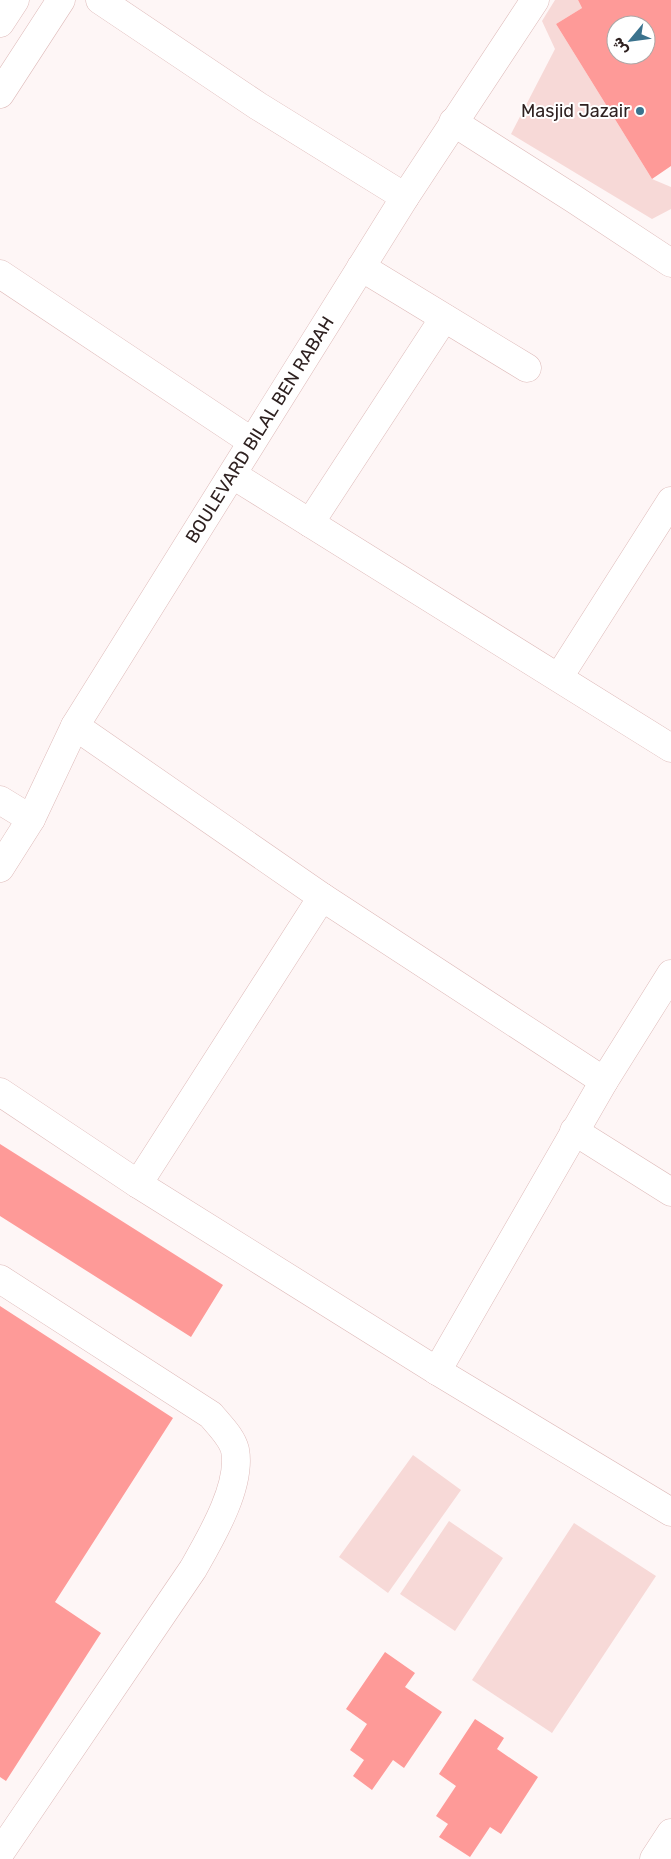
<svg xmlns="http://www.w3.org/2000/svg" width="671" height="1859" font-family="Rubik,Cairo,sans-serif">
	<style>
		.green { fill: #f7d9d7 }
		.building { fill: #fe9a98; fill-rule: evenodd }
		.lines { fill: none; stroke-linecap: round; stroke-linejoin: round }
		.minor-casing { stroke: #debab9; stroke-width: 29 }
		.minor { stroke: #fff; stroke-width: 28 }
		.poi-dot { fill: #3a728d; stroke: #fff; stroke-width: 2 }
		.labels { text-anchor: middle; stroke-width: 4; stroke-linejoin: round; paint-order: stroke }
		.poi-label { font-size: 18px; fill: #2f2221; stroke: #fff; text-anchor: end }
		.street-label { font-size: 18px; fill: #2f2221; stroke: #fff }
	</style>
	<rect width="100%" height="100%" fill="#fef6f6"/>
	<path class="green" d="M 555,0 L 578,0 L 582,8 L 556,24 L 652,179 L 671,187 L 671,209 L 652,219 L 511,134 L 555,49 L 542,21 Z
		M 413,1455 L 461,1490 L 388,1593 L 339,1557 Z
		M 449,1521 L 503,1558 L 455,1631 L 400,1594 Z
		M 574,1523 L 656,1576 L 552,1733 L 472,1680 Z"/>
	<path class="building" d="M 578,0 L 671,0 L 671,166 L 652,179 L 556,24 L 582,8 ZM 616,25 L 646,25 L 646,55 L 616,55 Z
		M 0,1144 L 223,1285 L 191,1337 L 0,1216 Z
		M 0,1306 L 173,1418 L 55,1602 L 101,1633 L 6,1781 L 0,1777 Z
		M 385,1652 L 415,1673 L 405,1687 L 442,1712 L 404,1768 L 393,1760 L 372,1790 L 353,1776 L 364,1760 L 350,1750 L 367,1724 L 346,1709 Z
		M 475,1719 L 504,1738 L 497,1749 L 538,1777 L 501,1834 L 490,1827 L 470,1857 L 439,1837 L 448,1824 L 436,1816 L 456,1786 L 439,1774 Z"/>
	<g class="lines">
		<defs>
			<g id="minor">
				<path d="M 100,0 L 258,106 L 405,197"/>
				<path d="M 0,23 L 15,0"/>
				<path d="M 0,94 L 61,0"/>
				<path d="M 453,122 L 574,199 L 671,263"/>
				<path d="M 361,267 L 527,368"/>
				<path d="M 0,274 L 251,441"/>
				<path d="M 233,475 L 671,748"/>
				<path d="M 310,523 L 444,318"/>
				<path d="M 559,677 L 671,501"/>
				<path d="M 75,726 L 322,897 L 604,1081"/>
				<path d="M 0,800 L 31,819"/>
				<path id="s1" d="M 0,868 L 31,819 L 75,726 L 405,197 L 535,0"/>
				<path d="M 0,1092 L 138,1184 L 437,1371 L 671,1512"/>
				<path d="M 574,1131 L 671,1192"/>
				<path d="M 138,1184 L 322,897"/>
				<path d="M 0,1279 L 211,1415 C 219,1425 232,1437 235,1450 C 242,1486 210,1539 193,1569 L 0,1853"/>
				<path d="M 437,1371 L 604,1081 L 671,974"/>
				<path d="M 654,1859 L 671,1833"/>
			</g>
		</defs>
		<use href="#minor" class="minor-casing"/>
		<use href="#minor" class="minor"/>
	</g>
	<circle class="poi-dot" cx="640" cy="111" r="5"/>
	<g class="labels">
		<g class="poi-label">
			<text x="630" y="117">Masjid Jazair</text>
		</g>
		<g class="street-label">
			<text dy="6" stroke="none"><textPath href="#s1" startOffset="510">BOULEVARD BILAL BEN RABAH</textPath></text>
		</g>
	</g>
	<g transform="translate(631 40) rotate(241)"><circle r="24" fill="#ffffff" stroke="#aca7a6"/>
	<path d="M0-4L9 19L0 12L-9 19Z" fill="#3a728d"/>
	<text y="-8" font-size="14" font-weight="bold" text-anchor="middle" fill="#2f2221">ش</text>
	</g>
</svg>
